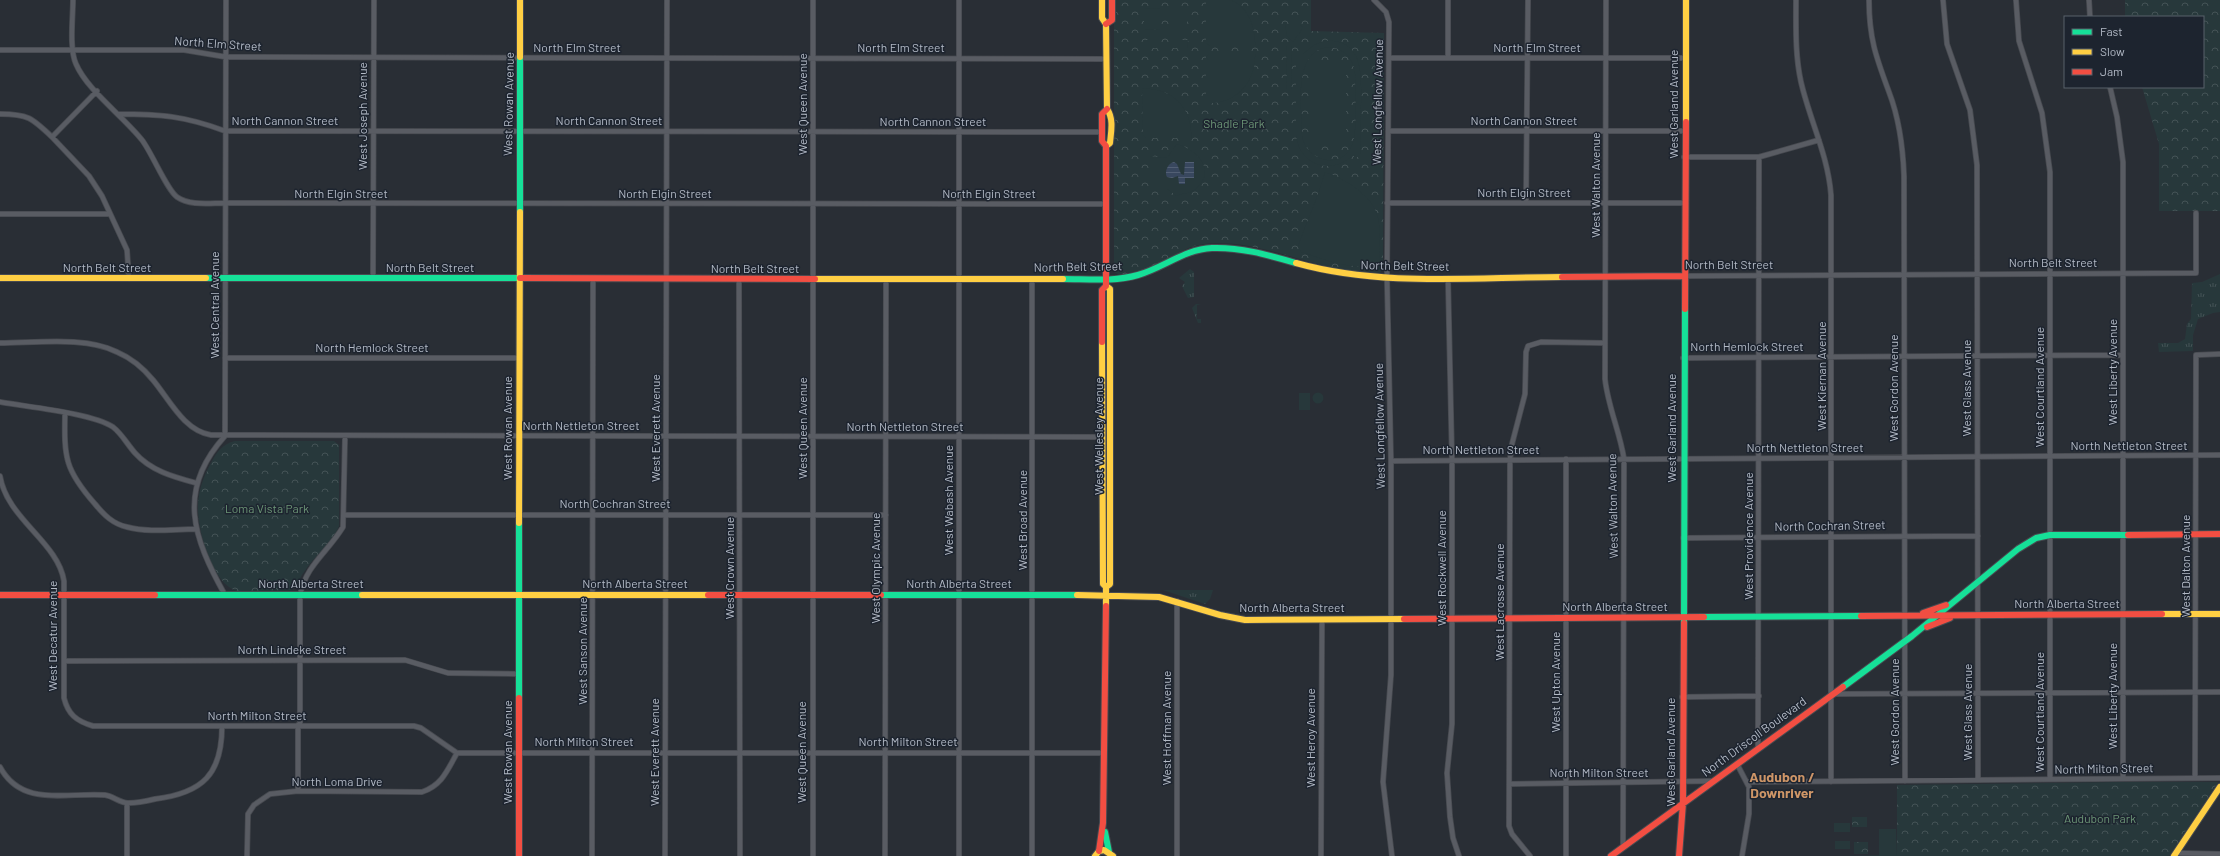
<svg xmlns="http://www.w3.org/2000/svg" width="2220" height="856" font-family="Barlow,sans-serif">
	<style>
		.grass { fill: url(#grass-tufts) }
		.park { fill: url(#park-crowns) }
		.pitch { fill: #27383b; fill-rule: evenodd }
		.water { fill: url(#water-rules) }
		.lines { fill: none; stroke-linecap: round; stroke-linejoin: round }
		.street-casing { stroke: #474a50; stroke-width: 6 }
		.fast-casing { stroke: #474a50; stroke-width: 8 }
		.slow-casing { stroke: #474a50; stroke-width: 8 }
		.jam-casing { stroke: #474a50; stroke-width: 8 }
		.street { stroke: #595c63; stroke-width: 4.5 }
		.fast { stroke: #16e098; stroke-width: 6 }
		.slow { stroke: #ffcf43; stroke-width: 6 }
		.jam { stroke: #f24e42; stroke-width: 6 }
		.labels { text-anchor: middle; stroke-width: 3; stroke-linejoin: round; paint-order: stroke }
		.street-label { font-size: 12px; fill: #b3bac6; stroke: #1d242f }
		.park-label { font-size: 12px; fill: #6c9576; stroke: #1d242f }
		.quarter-label { font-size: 14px; font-weight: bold; fill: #cd9567; stroke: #1d242f }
	</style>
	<defs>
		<pattern id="grass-tufts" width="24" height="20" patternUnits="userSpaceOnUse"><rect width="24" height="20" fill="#27383b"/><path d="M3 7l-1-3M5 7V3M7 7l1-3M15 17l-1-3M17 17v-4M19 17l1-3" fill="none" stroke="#445356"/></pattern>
		<pattern id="park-crowns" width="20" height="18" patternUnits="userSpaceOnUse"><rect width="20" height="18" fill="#27383b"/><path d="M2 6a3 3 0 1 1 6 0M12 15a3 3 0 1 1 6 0" fill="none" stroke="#445356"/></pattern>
		<pattern id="water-rules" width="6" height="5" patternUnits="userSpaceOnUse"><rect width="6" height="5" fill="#38475e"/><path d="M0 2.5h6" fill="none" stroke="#525f74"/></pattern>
	</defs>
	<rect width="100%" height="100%" fill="#292e35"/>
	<path class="grass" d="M 1190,269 L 1194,272 L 1194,297 L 1188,298 L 1182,286 L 1185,282 L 1179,278 Z
		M 2220,274 L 2220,312 L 2213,313 L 2198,319 L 2193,335 L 2193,351 L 2159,352 L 2158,343 L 2178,343 L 2185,339 L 2187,324 L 2191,319 L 2192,283 L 2202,282 Z
		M 1196,304 L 1201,304 L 1197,305 L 1197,319 L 1201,319 L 1201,323 L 1198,323 L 1192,308 Z
		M 1163,590 L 1213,590 L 1210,599 L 1205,604 Z"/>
	<path class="park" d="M 1114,0 L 1311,0 L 1311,31 L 1384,33 L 1383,268 L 1380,273 C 1369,275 1357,272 1346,270 C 1302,263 1260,242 1215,243 C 1207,243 1198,245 1191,247 C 1174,253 1130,284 1114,272 Z
		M 2125,0 L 2220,0 L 2220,211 L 2159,211 L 2159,144 L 2142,87 L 2203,87 L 2203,17 L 2125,17 Z
		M 235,441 L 334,441 L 339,445 L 339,526 C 332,544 314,556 304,572 C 299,578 298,586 291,590 L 237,591 C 212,584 197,529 198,506 C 198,491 204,476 211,463 C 217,452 222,444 235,441 Z
		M 2123,782 L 2218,782 L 2169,856 L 1834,856 L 1897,855 L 1897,785 Z
		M 1852,817 L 1867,817 L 1867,827 L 1852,827 Z
		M 1854,842 L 1868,842 L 1868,854 L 1854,854 Z"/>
	<path class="pitch" d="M 1206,0 C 1213,0 1222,0 1229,0 C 1248,4 1256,29 1255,46 L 1210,46 L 1206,43 Z
		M 1144,8 L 1161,9 L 1161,16 L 1144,16 Z
		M 1170,8 L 1187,8 L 1187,16 L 1170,16 Z
		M 1144,19 L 1161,19 L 1161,27 L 1144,27 Z
		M 1170,19 L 1187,19 L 1187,27 L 1170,27 Z
		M 1285,24 L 1300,24 L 1303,28 L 1293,42 L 1287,36 Z
		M 1161,29 L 1161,37 L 1144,37 L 1144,30 Z
		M 1170,29 L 1187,29 L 1187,37 L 1170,37 Z
		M 1144,40 L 1161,40 L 1161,48 L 1144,48 Z
		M 1170,40 L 1188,40 L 1187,48 L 1170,48 Z
		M 1324,41 C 1365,38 1361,76 1361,105 C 1361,122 1360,140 1360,157 L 1354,157 L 1354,154 C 1332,177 1298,165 1296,134 L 1296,51 L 1303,51 L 1303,54 L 1314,45 ZM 1329,47 C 1344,48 1354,59 1355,74 C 1355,91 1358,130 1352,145 C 1341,172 1304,160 1302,134 C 1302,108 1292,50 1329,47 Z
		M 1286,46 L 1292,46 L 1291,89 L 1287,89 Z
		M 1209,54 L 1255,54 C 1256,82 1236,105 1206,103 L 1206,57 Z
		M 1311,65 L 1346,65 L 1346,143 L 1311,143 Z
		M 1142,89 C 1172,87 1193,109 1191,138 L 1146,138 L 1143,135 Z
		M 1177,144 C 1198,150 1218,172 1194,190 C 1189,194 1182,193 1177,196 L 1167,189 L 1149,189 L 1149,156 L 1167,158 Z
		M 1325,172 C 1345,179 1373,195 1378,218 C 1381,233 1379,250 1379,265 L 1377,269 L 1338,264 L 1301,252 L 1298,246 C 1307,221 1318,198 1325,172 Z
		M1312.5 398a5.5 5.5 0 1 1 11 0a5.5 5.5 0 1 1-11 0Z
		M 1299,393 L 1310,393 L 1310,410 L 1299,410 Z
		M 1834,823 L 1850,823 L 1850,832 L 1834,832 Z
		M 1879,829 L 1896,829 L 1897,856 L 1879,856 Z
		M 1835,841 L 1850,841 L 1850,849 L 1835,849 Z"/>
	<path class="water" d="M 1174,162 L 1177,164 L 1181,174 L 1184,175 L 1185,162 L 1194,162 L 1194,178 L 1185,178 L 1185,184 L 1179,184 L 1178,176 L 1172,178 L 1167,177 C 1164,172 1168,163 1174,162 Z"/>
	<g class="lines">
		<defs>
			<path id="street" d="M 73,0 C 73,17 69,49 76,64 C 87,90 124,117 142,140 C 152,153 167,190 177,197 C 190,206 209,203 225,203 L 1106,204
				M 1374,0 L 1386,12 L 1389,22 L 1387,278 L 1391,461 L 1391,675 L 1383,782 L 1392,856
				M 1606,0 L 1605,379 C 1608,407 1620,432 1624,459 L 1623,847
				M 1796,0 C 1796,28 1795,55 1801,82 C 1810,121 1828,155 1831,195 L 1831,782
				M 1869,0 C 1869,38 1876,57 1889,92 C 1899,118 1903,149 1904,176 L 1905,781
				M 1943,0 L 1947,44 L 1970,110 L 1977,165 L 1978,780
				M 2016,0 L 2019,41 L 2042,113 L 2050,172 L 2050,779
				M 2089,0 L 2090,17
				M 0,50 L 184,50 L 226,57 L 1107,59
				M 1389,58 L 1685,58
				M 1448,58 L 1448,0
				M 2110,87 L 2117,117 L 2123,162 L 2123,779
				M 0,114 C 28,114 32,118 52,137 L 97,91
				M 118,114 C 160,114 185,116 225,131 L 1102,132
				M 1388,131 L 1684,131
				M 52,137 L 89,176 L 102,196 L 127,250 L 129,279
				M 1684,157 L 1759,157 L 1819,140
				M 1387,203 L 1684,203
				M 1526,203 L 1528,0
				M 0,214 L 110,214
				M 1684,276 L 2196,273 L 2196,213
				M 1448,278 L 1452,460 L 1452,724 L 1447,773 L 1450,817 L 1453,838 L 1459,856
				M 373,279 L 374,0
				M 739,279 L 740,856
				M 0,343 C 35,343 86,336 117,352 C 131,358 144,369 153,380 C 169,399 184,431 211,435 L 1102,437
				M 225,358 L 519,358
				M 1683,358 L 2123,355
				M 0,402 C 27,407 92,413 113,427 C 122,434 127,444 135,453 C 151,471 174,477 196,483
				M 65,413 C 64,458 65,470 95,504 C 104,515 113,524 127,527 C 149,533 174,529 196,529
				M 1391,461 L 2220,455
				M 0,476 C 7,519 58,542 64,581 L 64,698 C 68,714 76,721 93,726 L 414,726 L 421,728 L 457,753 L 1104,753
				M 344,515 L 886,515
				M 1683,538 L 1978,536
				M 225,595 C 193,538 176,490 225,436 L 226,0
				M 64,661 L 405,660 L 448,673 L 519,674
				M 1832,694 L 2220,692
				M 1682,697 L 1759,696
				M 298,725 L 298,791
				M 300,725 L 300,595 C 306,565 328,552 343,527 L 345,437
				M 1758,748 L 1759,157
				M 1737,764 L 1749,787 L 1749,814 L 1742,856
				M 0,767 C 22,808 67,792 105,795 C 113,796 120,803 128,803 C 137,803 147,801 155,799 C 203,793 222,774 222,726
				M 2195,778 L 2196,355 L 2220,354
				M 1748,782 L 2220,778
				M 1509,784 L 1713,781
				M 127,803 L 127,856
				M 2176,853 L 2220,854
				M 247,856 L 248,814 L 254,805 L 270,794 L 298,791 L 422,792 C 442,785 447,771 457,753
				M 592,856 L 593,279
				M 665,856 L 667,0
				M 813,856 L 813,0
				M 885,856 L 886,279
				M 959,856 L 959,0
				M 1032,856 L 1032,279
				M 1177,856 L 1177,601
				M 1321,856 L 1322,619
				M 1530,856 L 1512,834 L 1509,826 L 1510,459 L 1512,444 L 1525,394 L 1526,352 L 1528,346 L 1541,342 L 1605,343
				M 1566,856 L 1566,459"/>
			<path id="fast" d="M 520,212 L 520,57
				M 206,278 L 520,278
				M 1063,279 C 1087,279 1114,282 1138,275 C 1163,268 1185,249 1212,248 C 1241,247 1268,255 1296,263
				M 155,595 L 362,595
				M 881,595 L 1077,595
				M 1704,617 L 1861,616
				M 1684,623 L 1685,309
				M 1843,687 L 1912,636 L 2018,549 L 2036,538 L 2050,535 L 2128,535
				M 519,698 L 519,523
				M 1105,832 L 1109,852"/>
			<path id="slow" d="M 1102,0 L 1102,18 L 1106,24 L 1107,109 C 1114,119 1111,132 1110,143 L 1106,146
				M 520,57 L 520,0
				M 1686,122 L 1686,0
				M 1296,263 C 1382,287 1474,277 1562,277
				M 0,278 L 206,278
				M 815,279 L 1063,279
				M 1106,286 L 1110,289 L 1110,584 L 1106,587
				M 1102,342 L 1103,584 L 1106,587 L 1106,606
				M 519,523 L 520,212
				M 362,595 L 708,595
				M 1077,595 L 1159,597 L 1220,615 L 1245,620 L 1404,619
				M 2162,614 L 2220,614
				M 1095,856 L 1099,851 L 1104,850 L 1113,856
				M 2174,856 L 2220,787"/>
			<path id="jam" d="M 1106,24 L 1112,20 L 1112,0
				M 1562,277 L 1684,276
				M 520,278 L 815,279
				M 1685,309 L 1686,122
				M 1102,342 L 1102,290 L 1106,286 L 1106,146 L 1102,141 L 1102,114 L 1107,109
				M 2128,535 L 2220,534
				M 0,595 L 155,595
				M 708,595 L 881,595
				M 1923,613 L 1946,605
				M 1861,616 L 2162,614
				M 1404,619 L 1704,617
				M 1927,627 L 1950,618
				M 1099,851 L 1103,823 L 1106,606
				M 519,856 L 519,698
				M 1611,856 L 1843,687
				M 1679,856 L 1683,803 L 1684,623"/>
		</defs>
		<use href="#street" class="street-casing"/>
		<use href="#fast" class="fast-casing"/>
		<use href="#slow" class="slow-casing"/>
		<use href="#jam" class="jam-casing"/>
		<use href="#street" class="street"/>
		<use href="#fast" class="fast"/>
		<use href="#slow" class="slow"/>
		<use href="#jam" class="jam"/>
	</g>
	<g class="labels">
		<g class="street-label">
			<text transform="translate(218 44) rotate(4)" y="4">North Elm Street</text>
			<text x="577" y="52">North Elm Street</text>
			<text x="901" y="52">North Elm Street</text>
			<text x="1537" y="52">North Elm Street</text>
			<text transform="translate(1378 102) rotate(-89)" y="4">West Longfellow Avenue</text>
			<text transform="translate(509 104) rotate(-89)" y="4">West Rowan Avenue</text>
			<text transform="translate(803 104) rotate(-90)" y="4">West Queen Avenue</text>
			<text transform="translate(1674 104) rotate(-90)" y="4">West Garland Avenue</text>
			<text transform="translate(363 116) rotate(-90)" y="4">West Joseph Avenue</text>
			<text x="285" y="125">North Cannon Street</text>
			<text x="609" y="125">North Cannon Street</text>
			<text x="1524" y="125">North Cannon Street</text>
			<text x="933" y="126">North Cannon Street</text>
			<text transform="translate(1596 185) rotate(-90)" y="4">West Walton Avenue</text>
			<text x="1524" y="197">North Elgin Street</text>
			<text x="341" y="198">North Elgin Street</text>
			<text x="665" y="198">North Elgin Street</text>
			<text x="989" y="198">North Elgin Street</text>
			<text x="2053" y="267">North Belt Street</text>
			<text x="1729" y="269">North Belt Street</text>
			<text transform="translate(1405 266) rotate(1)" y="4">North Belt Street</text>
			<text transform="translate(1078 267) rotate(-1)" y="4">North Belt Street</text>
			<text x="107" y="272">North Belt Street</text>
			<text x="430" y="272">North Belt Street</text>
			<text x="755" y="273">North Belt Street</text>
			<text transform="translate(215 305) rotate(-90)" y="4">West Central Avenue</text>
			<text x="1747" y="351">North Hemlock Street</text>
			<text x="372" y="352">North Hemlock Street</text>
			<text transform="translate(2113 372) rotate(-90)" y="4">West Liberty Avenue</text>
			<text transform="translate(1822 376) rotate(-90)" y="4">West Kiernan Avenue</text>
			<text transform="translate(2040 387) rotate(-90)" y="4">West Courtland Avenue</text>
			<text transform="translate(1894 388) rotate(-90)" y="4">West Gordon Avenue</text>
			<text transform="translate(1967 388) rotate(-90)" y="4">West Glass Avenue</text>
			<text x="581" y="430">North Nettleton Street</text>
			<text transform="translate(1380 426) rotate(-91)" y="4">West Longfellow Avenue</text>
			<text x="905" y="431">North Nettleton Street</text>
			<text transform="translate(508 428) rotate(-90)" y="4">West Rowan Avenue</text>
			<text transform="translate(656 428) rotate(-90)" y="4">West Everett Avenue</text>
			<text transform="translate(803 428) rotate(-90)" y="4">West Queen Avenue</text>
			<text transform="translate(1672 428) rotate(-90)" y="4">West Garland Avenue</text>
			<text transform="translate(1099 436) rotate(-90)" y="4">West Wellesley Avenue</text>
			<text x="2129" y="450">North Nettleton Street</text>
			<text x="1805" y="452">North Nettleton Street</text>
			<text x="1481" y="454">North Nettleton Street</text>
			<text transform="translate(949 500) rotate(-90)" y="4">West Wabash Avenue</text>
			<text x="615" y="508">North Cochran Street</text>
			<text transform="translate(1613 506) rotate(-91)" y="4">West Walton Avenue</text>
			<text transform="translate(1023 520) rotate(-90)" y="4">West Broad Avenue</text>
			<text transform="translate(1830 526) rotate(-1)" y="4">North Cochran Street</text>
			<text transform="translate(1749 536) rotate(-90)" y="4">West Providence Avenue</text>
			<text transform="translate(2186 566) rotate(-90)" y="4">West Dalton Avenue</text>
			<text transform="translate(730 568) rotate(-90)" y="4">West Crown Avenue</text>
			<text transform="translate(876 568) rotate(-90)" y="4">West Olympic Avenue</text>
			<text transform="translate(1442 568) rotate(-90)" y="4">West Rockwell Avenue</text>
			<text x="311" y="588">North Alberta Street</text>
			<text x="635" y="588">North Alberta Street</text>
			<text x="959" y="588">North Alberta Street</text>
			<text transform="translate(1500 602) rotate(-90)" y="4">West Lacrosse Avenue</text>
			<text x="2067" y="608">North Alberta Street</text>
			<text x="1615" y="611">North Alberta Street</text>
			<text x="1292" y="612">North Alberta Street</text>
			<text transform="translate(53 636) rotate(-90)" y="4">West Decatur Avenue</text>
			<text x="292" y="654">North Lindeke Street</text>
			<text transform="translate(583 651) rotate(-90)" y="4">West Sanson Avenue</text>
			<text transform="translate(1556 682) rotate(-90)" y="4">West Upton Avenue</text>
			<text transform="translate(2113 696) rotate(-90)" y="4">West Liberty Avenue</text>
			<text transform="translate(1895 712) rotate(-90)" y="4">West Gordon Avenue</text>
			<text transform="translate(1968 712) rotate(-90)" y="4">West Glass Avenue</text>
			<text transform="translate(2040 712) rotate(-90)" y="4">West Courtland Avenue</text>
			<text x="257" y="720">North Milton Street</text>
			<text transform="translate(1167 728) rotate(-90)" y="4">West Hoffman Avenue</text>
			<text transform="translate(1754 737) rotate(-36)" y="4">North Driscoll Boulevard</text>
			<text transform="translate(1311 738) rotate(-90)" y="4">West Heroy Avenue</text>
			<text x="584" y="746">North Milton Street</text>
			<text x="908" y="746">North Milton Street</text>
			<text transform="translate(508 752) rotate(-90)" y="4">West Rowan Avenue</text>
			<text transform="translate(655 752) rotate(-90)" y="4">West Everett Avenue</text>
			<text transform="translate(802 752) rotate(-90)" y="4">West Queen Avenue</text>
			<text transform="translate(1671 752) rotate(-90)" y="4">West Garland Avenue</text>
			<text transform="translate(2104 769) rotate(-1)" y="4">North Milton Street</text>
			<text x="1599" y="777">North Milton Street</text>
			<text x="337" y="786">North Loma Drive</text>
		</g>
		<g class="park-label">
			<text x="1234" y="128">Shadle Park</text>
			<text x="267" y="513">Loma Vista Park</text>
			<text x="2100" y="823">Audubon Park</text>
		</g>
		<g class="quarter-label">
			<text x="1782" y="782">Audubon /<tspan x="1782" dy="16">Downriver</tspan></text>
		</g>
	</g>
	<rect x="2064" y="16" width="140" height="72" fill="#1d242f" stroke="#59606b"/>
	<rect x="2072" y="29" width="20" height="6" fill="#16e098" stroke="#59606b"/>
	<text x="2100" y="36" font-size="12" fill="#b3bac6">Fast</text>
	<rect x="2072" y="49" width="20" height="6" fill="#ffcf43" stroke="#59606b"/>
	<text x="2100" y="56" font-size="12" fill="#b3bac6">Slow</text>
	<rect x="2072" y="69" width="20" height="6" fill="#f24e42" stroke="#59606b"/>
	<text x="2100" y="76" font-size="12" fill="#b3bac6">Jam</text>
</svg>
